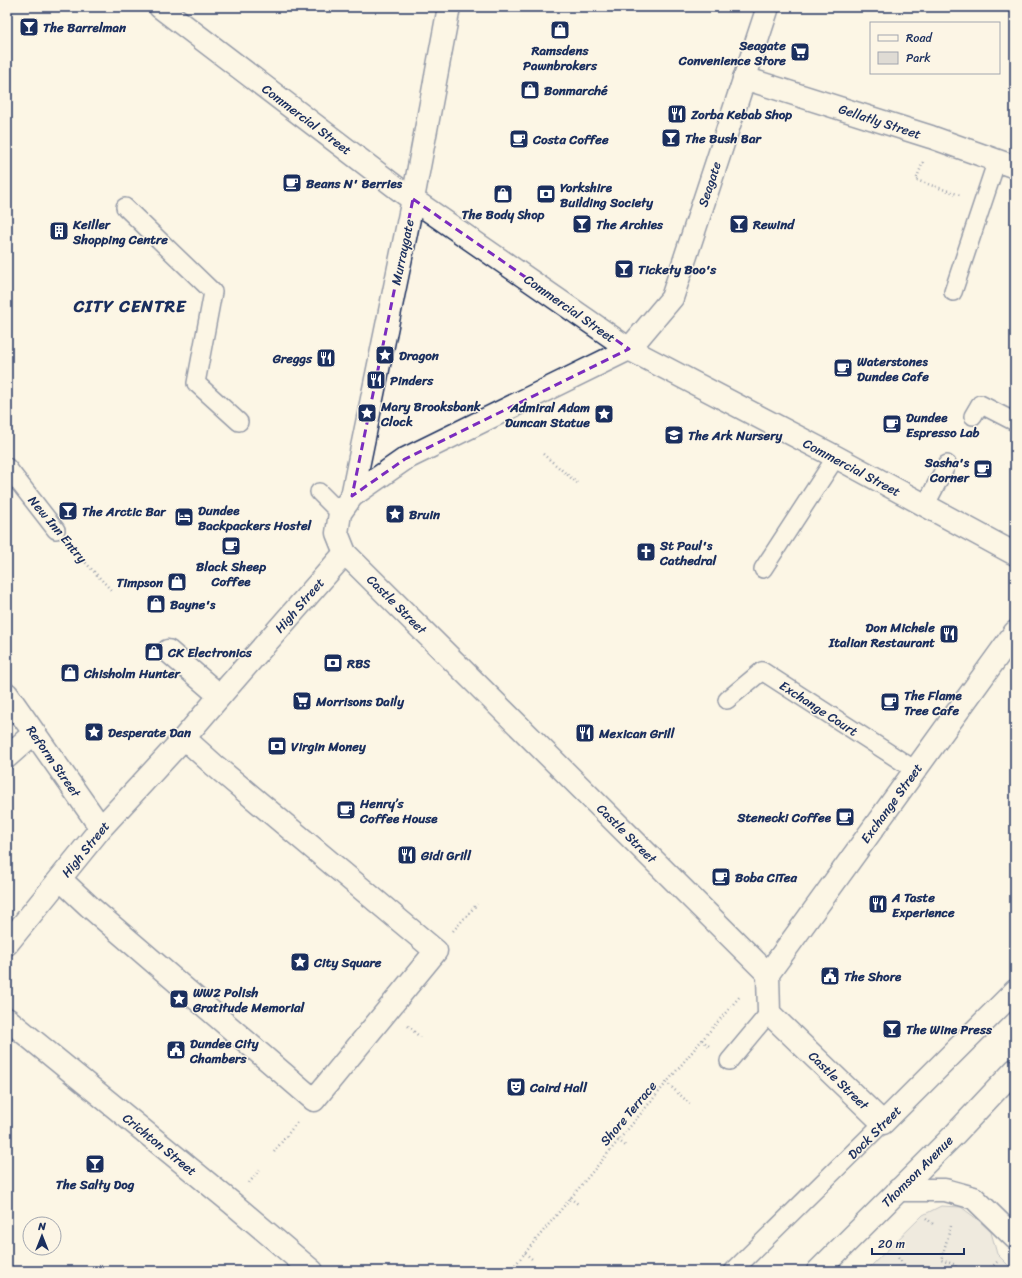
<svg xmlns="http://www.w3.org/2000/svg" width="1022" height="1278" font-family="Sriracha,sans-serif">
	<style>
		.green { fill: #dfdbd4; stroke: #7d8599 }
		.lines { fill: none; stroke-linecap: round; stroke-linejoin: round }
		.service-casing { stroke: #1b2f5e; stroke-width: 20 }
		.pedestrian-casing { stroke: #1b2f5e; stroke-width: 25 }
		.minor-casing { stroke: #1b2f5e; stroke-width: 25 }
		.tertiary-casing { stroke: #1b2f5e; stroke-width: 25 }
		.primary-casing { stroke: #1b2f5e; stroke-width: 25 }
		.path { stroke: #1b2f5e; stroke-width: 2.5; stroke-dasharray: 1 3; stroke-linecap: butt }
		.service { stroke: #fcf5e5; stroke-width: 17 }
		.pedestrian { stroke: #fcf5e5; stroke-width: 22 }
		.minor { stroke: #fcf5e5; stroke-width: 22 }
		.tertiary { stroke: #fcf5e5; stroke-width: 22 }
		.primary { stroke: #fcf5e5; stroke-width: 22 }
		.marked { fill: none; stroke: #7b2cbf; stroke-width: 3; stroke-dasharray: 8 5; stroke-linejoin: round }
		.labels { text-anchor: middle; stroke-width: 3; stroke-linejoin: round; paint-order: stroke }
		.poi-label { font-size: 13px; font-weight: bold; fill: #1b2f5e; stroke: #fcf5e5; text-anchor: start }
		.street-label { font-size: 13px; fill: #1b2f5e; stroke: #fcf5e5 }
		.district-label { font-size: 17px; font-weight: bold; letter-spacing: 1px; fill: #1b2f5e; stroke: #fcf5e5 }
	</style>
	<rect width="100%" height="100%" fill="#fcf5e5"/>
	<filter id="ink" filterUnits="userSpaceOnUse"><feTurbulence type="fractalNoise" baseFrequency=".025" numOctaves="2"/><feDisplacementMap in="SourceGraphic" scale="8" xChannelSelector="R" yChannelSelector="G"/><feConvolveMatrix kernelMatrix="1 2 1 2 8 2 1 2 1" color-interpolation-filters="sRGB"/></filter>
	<g filter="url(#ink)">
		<path class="green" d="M 941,1206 L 961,1207 L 977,1219 L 991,1232 L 997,1254 L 1014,1271 L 866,1271 L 923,1215 Z"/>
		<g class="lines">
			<defs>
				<path id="service" d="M 125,207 L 213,292 L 196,383 L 239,422
					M 953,292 L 997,160
					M 973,416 L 980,404 L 1015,422
					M 7,467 L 56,530
					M 319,492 L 340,513
					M 925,506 L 947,464
					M 763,569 L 836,457
					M 727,700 L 762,671 L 915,770
					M 729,1061 L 769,1013
					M 733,1271 L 883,1123"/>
				<path id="pedestrian" d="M 352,496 L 413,199 L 449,7
					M 168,651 L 220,696
					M 7,694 L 101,828
					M 7,757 L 34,733
					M 60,879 L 90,907 L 314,1100 L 436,951 L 214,765 L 184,738
					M 7,944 L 101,828 L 184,738 L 220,696 L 345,553"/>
				<path id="minor" d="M 160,7 L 405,194 L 629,349 L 405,459 L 352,496 L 340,513 L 337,533 L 345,553 L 768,974 L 769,1013 L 883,1123 L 1015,991
					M 744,78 L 931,137 L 1015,167
					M 768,974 L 1015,632
					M 7,1019 L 232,1203 L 312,1271
					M 898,1190 L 945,1190 L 974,1198 L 1015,1238"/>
				<path id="tertiary" d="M 768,7 L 672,298 L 629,349 L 836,457 L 1015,554"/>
				<path id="primary" d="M 818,1271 L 955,1134 L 1015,1070"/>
			</defs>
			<use href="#service" class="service-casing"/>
			<use href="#pedestrian" class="pedestrian-casing"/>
			<use href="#minor" class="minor-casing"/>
			<use href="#tertiary" class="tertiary-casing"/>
			<use href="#primary" class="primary-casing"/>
			<path class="path" d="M 923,162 L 916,180 L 960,195
				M 543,454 L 577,483
				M 72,548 L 111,590
				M 453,931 L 477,904
				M 408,1026 L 420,1037
				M 702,1040 L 709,1046
				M 666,1082 L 690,1104
				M 618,1140 L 627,1147
				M 274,1152 L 298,1121
				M 249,1183 L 260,1169
				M 570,1198 L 578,1204
				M 926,1218 L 933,1224
				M 951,1226 L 941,1260 L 956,1265 L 955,1271
				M 525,1253 L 532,1259
				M 898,1258 L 910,1271
				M 510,1271 L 702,1040 L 741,995
				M 988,1271 L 997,1262"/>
			<use href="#service" class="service"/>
			<use href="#pedestrian" class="pedestrian"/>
			<use href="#minor" class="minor"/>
			<use href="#tertiary" class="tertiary"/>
			<use href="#primary" class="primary"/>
		</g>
	</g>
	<path d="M0 0H1022V1278H0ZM 413,199 L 629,349 L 405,459 L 352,496 Z" fill="#fcf5e5" fill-opacity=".55" fill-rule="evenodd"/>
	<path class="marked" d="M 413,199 L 629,349 L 405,459 L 352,496 Z"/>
	<defs>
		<symbol id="bar-square" viewBox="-11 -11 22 22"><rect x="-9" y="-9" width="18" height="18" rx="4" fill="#1b2f5e" stroke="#fcf5e5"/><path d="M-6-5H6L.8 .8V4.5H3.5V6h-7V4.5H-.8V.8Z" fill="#fff"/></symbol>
		<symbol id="shop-square" viewBox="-11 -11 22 22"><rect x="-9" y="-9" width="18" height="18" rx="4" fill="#1b2f5e" stroke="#fcf5e5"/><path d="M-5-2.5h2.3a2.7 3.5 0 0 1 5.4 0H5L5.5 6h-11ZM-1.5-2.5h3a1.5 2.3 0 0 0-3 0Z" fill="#fff"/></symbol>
		<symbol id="supermarket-square" viewBox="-11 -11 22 22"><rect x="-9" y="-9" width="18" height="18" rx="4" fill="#1b2f5e" stroke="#fcf5e5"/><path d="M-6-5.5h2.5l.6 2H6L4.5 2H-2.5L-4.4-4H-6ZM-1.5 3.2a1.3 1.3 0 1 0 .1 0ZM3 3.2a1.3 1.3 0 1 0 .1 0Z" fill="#fff"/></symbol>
		<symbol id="restaurant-square" viewBox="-11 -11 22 22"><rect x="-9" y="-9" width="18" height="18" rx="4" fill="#1b2f5e" stroke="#fcf5e5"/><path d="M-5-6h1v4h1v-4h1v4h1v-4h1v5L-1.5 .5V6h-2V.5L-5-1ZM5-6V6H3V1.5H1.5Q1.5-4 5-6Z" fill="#fff"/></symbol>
		<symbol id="cafe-square" viewBox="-11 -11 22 22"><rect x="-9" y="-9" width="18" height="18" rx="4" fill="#1b2f5e" stroke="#fcf5e5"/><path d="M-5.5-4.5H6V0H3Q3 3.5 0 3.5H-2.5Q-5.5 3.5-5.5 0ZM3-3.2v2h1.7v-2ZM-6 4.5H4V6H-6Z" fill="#fff"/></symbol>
		<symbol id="bank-square" viewBox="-11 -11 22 22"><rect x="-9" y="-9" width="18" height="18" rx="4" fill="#1b2f5e" stroke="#fcf5e5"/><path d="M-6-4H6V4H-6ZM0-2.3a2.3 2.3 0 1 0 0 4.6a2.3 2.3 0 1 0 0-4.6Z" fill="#fff"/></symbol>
		<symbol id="building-square" viewBox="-11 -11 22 22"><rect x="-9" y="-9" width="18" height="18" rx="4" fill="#1b2f5e" stroke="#fcf5e5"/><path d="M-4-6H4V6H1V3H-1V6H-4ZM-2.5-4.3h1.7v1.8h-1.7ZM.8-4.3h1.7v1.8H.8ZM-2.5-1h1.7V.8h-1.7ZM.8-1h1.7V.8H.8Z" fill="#fff"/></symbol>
		<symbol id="sight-square" viewBox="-11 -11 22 22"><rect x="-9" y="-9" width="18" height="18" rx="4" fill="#1b2f5e" stroke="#fcf5e5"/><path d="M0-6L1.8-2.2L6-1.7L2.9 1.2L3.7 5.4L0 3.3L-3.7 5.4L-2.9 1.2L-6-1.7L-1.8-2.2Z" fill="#fff"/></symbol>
		<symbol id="school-square" viewBox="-11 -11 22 22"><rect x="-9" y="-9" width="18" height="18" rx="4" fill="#1b2f5e" stroke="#fcf5e5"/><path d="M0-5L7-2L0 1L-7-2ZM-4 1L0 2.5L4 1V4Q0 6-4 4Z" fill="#fff"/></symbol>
		<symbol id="hotel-square" viewBox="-11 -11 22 22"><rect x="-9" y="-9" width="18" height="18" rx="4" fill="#1b2f5e" stroke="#fcf5e5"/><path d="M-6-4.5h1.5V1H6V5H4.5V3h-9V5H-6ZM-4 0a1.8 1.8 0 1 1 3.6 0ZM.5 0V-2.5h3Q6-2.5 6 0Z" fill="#fff"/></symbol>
		<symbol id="church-square" viewBox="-11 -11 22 22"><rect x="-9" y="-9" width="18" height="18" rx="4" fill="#1b2f5e" stroke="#fcf5e5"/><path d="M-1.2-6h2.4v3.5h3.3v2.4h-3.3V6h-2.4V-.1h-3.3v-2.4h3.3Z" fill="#fff"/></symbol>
		<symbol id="civic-square" viewBox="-11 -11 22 22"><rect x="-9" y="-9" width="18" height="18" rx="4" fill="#1b2f5e" stroke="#fcf5e5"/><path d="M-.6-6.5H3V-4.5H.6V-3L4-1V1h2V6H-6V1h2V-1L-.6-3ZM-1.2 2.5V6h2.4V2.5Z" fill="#fff"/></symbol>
		<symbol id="theatre-square" viewBox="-11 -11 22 22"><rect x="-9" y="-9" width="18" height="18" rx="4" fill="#1b2f5e" stroke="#fcf5e5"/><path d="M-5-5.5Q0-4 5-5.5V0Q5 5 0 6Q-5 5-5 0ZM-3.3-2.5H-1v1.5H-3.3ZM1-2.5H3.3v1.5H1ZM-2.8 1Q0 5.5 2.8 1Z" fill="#fff"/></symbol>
	</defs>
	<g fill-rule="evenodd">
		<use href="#bar-square" x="18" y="16" width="22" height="22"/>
		<use href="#shop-square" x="549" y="19" width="22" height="22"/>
		<use href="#supermarket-square" x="789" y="41" width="22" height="22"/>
		<use href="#shop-square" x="519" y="79" width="22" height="22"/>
		<use href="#restaurant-square" x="666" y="103" width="22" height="22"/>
		<use href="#bar-square" x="660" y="127" width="22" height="22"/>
		<use href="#cafe-square" x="508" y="128" width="22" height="22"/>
		<use href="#cafe-square" x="281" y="172" width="22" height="22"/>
		<use href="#shop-square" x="492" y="183" width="22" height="22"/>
		<use href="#bank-square" x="535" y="183" width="22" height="22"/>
		<use href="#bar-square" x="571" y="213" width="22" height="22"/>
		<use href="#bar-square" x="728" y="213" width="22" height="22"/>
		<use href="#building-square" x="48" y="220" width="22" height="22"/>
		<use href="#bar-square" x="613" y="258" width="22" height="22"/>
		<use href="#sight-square" x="374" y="344" width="22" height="22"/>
		<use href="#restaurant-square" x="315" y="347" width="22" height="22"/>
		<use href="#cafe-square" x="832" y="357" width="22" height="22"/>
		<use href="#restaurant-square" x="365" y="369" width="22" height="22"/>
		<use href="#sight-square" x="356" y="402" width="22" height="22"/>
		<use href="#sight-square" x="593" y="403" width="22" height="22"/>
		<use href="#cafe-square" x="881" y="413" width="22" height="22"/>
		<use href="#school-square" x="663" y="424" width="22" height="22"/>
		<use href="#cafe-square" x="972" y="458" width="22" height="22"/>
		<use href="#bar-square" x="57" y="500" width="22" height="22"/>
		<use href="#sight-square" x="384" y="503" width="22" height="22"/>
		<use href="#hotel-square" x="173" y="506" width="22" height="22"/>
		<use href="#cafe-square" x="220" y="535" width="22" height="22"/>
		<use href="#church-square" x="635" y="541" width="22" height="22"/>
		<use href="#shop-square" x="166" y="571" width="22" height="22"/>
		<use href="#shop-square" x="145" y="593" width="22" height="22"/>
		<use href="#restaurant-square" x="938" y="623" width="22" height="22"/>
		<use href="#shop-square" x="143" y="641" width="22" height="22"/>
		<use href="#bank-square" x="322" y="652" width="22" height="22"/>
		<use href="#shop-square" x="59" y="662" width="22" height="22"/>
		<use href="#supermarket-square" x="291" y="690" width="22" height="22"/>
		<use href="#cafe-square" x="879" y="691" width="22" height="22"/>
		<use href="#sight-square" x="83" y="721" width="22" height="22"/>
		<use href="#restaurant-square" x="574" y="722" width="22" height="22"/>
		<use href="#bank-square" x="266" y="735" width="22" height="22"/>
		<use href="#cafe-square" x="335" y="799" width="22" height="22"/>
		<use href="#cafe-square" x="834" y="806" width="22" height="22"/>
		<use href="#restaurant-square" x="396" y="844" width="22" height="22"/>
		<use href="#cafe-square" x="710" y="866" width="22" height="22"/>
		<use href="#restaurant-square" x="867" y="893" width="22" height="22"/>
		<use href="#sight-square" x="289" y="951" width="22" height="22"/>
		<use href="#civic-square" x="819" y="965" width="22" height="22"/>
		<use href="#sight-square" x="168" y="988" width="22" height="22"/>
		<use href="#bar-square" x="881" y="1018" width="22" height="22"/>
		<use href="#civic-square" x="165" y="1039" width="22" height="22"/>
		<use href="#theatre-square" x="505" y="1076" width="22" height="22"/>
		<use href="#bar-square" x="84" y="1153" width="22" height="22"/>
	</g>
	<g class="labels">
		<g class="poi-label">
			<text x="43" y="32">The Barrelman</text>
			<text x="786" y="50" text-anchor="end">Seagate<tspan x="786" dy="15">Convenience Store</tspan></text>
			<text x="560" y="55" text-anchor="middle">Ramsdens<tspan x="560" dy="15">Pawnbrokers</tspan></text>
			<text x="544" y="95">Bonmarché</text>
			<text x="691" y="119">Zorba Kebab Shop</text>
			<text x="685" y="143">The Bush Bar</text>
			<text x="533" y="144">Costa Coffee</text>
			<text x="306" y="188">Beans N' Berries</text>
			<text x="560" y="192">Yorkshire<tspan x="560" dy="15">Building Society</tspan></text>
			<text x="503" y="219" text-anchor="middle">The Body Shop</text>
			<text x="73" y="229">Keiller<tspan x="73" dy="15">Shopping Centre</tspan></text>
			<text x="596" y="229">The Archies</text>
			<text x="753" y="229">Rewind</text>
			<text x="638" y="274">Tickety Boo's</text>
			<text x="399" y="360">Dragon</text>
			<text x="312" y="363" text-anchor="end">Greggs</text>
			<text x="857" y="366">Waterstones<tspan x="857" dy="15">Dundee Cafe</tspan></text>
			<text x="390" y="385">Pinders</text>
			<text x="381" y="411">Mary Brooksbank<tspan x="381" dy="15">Clock</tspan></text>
			<text x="590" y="412" text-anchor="end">Admiral Adam<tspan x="590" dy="15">Duncan Statue</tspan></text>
			<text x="906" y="422">Dundee<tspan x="906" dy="15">Espresso Lab</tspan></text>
			<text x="688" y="440">The Ark Nursery</text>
			<text x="969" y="467" text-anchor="end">Sasha's<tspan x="969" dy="15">Corner</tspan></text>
			<text x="198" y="515">Dundee<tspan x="198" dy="15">Backpackers Hostel</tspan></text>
			<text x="82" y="516">The Arctic Bar</text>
			<text x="409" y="519">Bruin</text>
			<text x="660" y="550">St Paul's<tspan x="660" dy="15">Cathedral</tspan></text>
			<text x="231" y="571" text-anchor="middle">Black Sheep<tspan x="231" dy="15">Coffee</tspan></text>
			<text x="163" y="587" text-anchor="end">Timpson</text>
			<text x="170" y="609">Bayne's</text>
			<text x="935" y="632" text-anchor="end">Don Michele<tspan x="935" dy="15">Italian Restaurant</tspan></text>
			<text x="168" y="657">CK Electronics</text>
			<text x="347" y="668">RBS</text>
			<text x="84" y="678">Chisholm Hunter</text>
			<text x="904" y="700">The Flame<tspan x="904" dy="15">Tree Cafe</tspan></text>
			<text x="316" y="706">Morrisons Daily</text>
			<text x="108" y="737">Desperate Dan</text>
			<text x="599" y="738">Mexican Grill</text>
			<text x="291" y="751">Virgin Money</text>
			<text x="360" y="808">Henry’s<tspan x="360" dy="15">Coffee House</tspan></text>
			<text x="831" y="822" text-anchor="end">Stenecki Coffee</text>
			<text x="421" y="860">Gidi Grill</text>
			<text x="735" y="882">Boba CiTea</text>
			<text x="892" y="902">A Taste<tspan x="892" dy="15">Experience</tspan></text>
			<text x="314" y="967">City Square</text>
			<text x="844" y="981">The Shore</text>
			<text x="193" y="997">WW2 Polish<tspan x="193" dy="15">Gratitude Memorial</tspan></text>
			<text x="906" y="1034">The Wine Press</text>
			<text x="190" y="1048">Dundee City<tspan x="190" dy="15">Chambers</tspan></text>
			<text x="530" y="1092">Caird Hall</text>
			<text x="95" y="1189" text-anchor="middle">The Salty Dog</text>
		</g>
		<g class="street-label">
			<text transform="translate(307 119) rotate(37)" y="5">Commercial Street</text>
			<text transform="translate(880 121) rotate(18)" y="5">Gellatly Street</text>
			<text transform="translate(709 184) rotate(-72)" y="5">Seagate</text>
			<text transform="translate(402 252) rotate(-78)" y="5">Murraygate</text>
			<text transform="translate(570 308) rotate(35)" y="5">Commercial Street</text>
			<text transform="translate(852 467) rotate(28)" y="5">Commercial Street</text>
			<text transform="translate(58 529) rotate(50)" y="5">New Inn Entry</text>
			<text transform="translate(397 604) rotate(45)" y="5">Castle Street</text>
			<text transform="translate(299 605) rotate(-49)" y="5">High Street</text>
			<text transform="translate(819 708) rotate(33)" y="5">Exchange Court</text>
			<text transform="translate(54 761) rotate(55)" y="5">Reform Street</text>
			<text transform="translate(891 803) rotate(-54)" y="5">Exchange Street</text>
			<text transform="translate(627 833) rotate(45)" y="5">Castle Street</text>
			<text transform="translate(85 849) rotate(-51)" y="5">High Street</text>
			<text transform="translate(839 1080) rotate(44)" y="5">Castle Street</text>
			<text transform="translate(628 1113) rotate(-50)" y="5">Shore Terrace</text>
			<text transform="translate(874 1132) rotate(-45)" y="5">Dock Street</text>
			<text transform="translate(160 1144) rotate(39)" y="5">Crichton Street</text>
			<text transform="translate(917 1171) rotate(-45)" y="5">Thomson Avenue</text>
		</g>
		<g class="district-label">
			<text x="130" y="312">CITY CENTRE</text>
		</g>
	</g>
	<rect width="1022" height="1278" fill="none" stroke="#fcf5e5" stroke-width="24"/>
	<rect x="12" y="12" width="998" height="1254" fill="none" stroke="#1b2f5e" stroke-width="1.5" filter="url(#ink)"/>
	<rect x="870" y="22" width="130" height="52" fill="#fcf5e5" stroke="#a2a6af"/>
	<rect x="878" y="35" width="20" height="6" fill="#fcf5e5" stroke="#a2a6af"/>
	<text x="906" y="42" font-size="12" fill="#1b2f5e">Road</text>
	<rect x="878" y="52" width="20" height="12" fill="#dfdbd4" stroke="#a2a6af"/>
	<text x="906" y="62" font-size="12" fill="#1b2f5e">Park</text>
	<g transform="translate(42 1236)"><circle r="19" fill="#fcf5e5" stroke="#a2a6af"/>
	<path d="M0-3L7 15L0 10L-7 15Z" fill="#1b2f5e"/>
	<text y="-6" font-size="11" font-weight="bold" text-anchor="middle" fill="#1b2f5e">N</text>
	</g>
	<path d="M872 1248v6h92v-6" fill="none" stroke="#1b2f5e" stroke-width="2"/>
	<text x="878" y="1248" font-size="12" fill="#1b2f5e" stroke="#fcf5e5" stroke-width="3" paint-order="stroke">20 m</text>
</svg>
